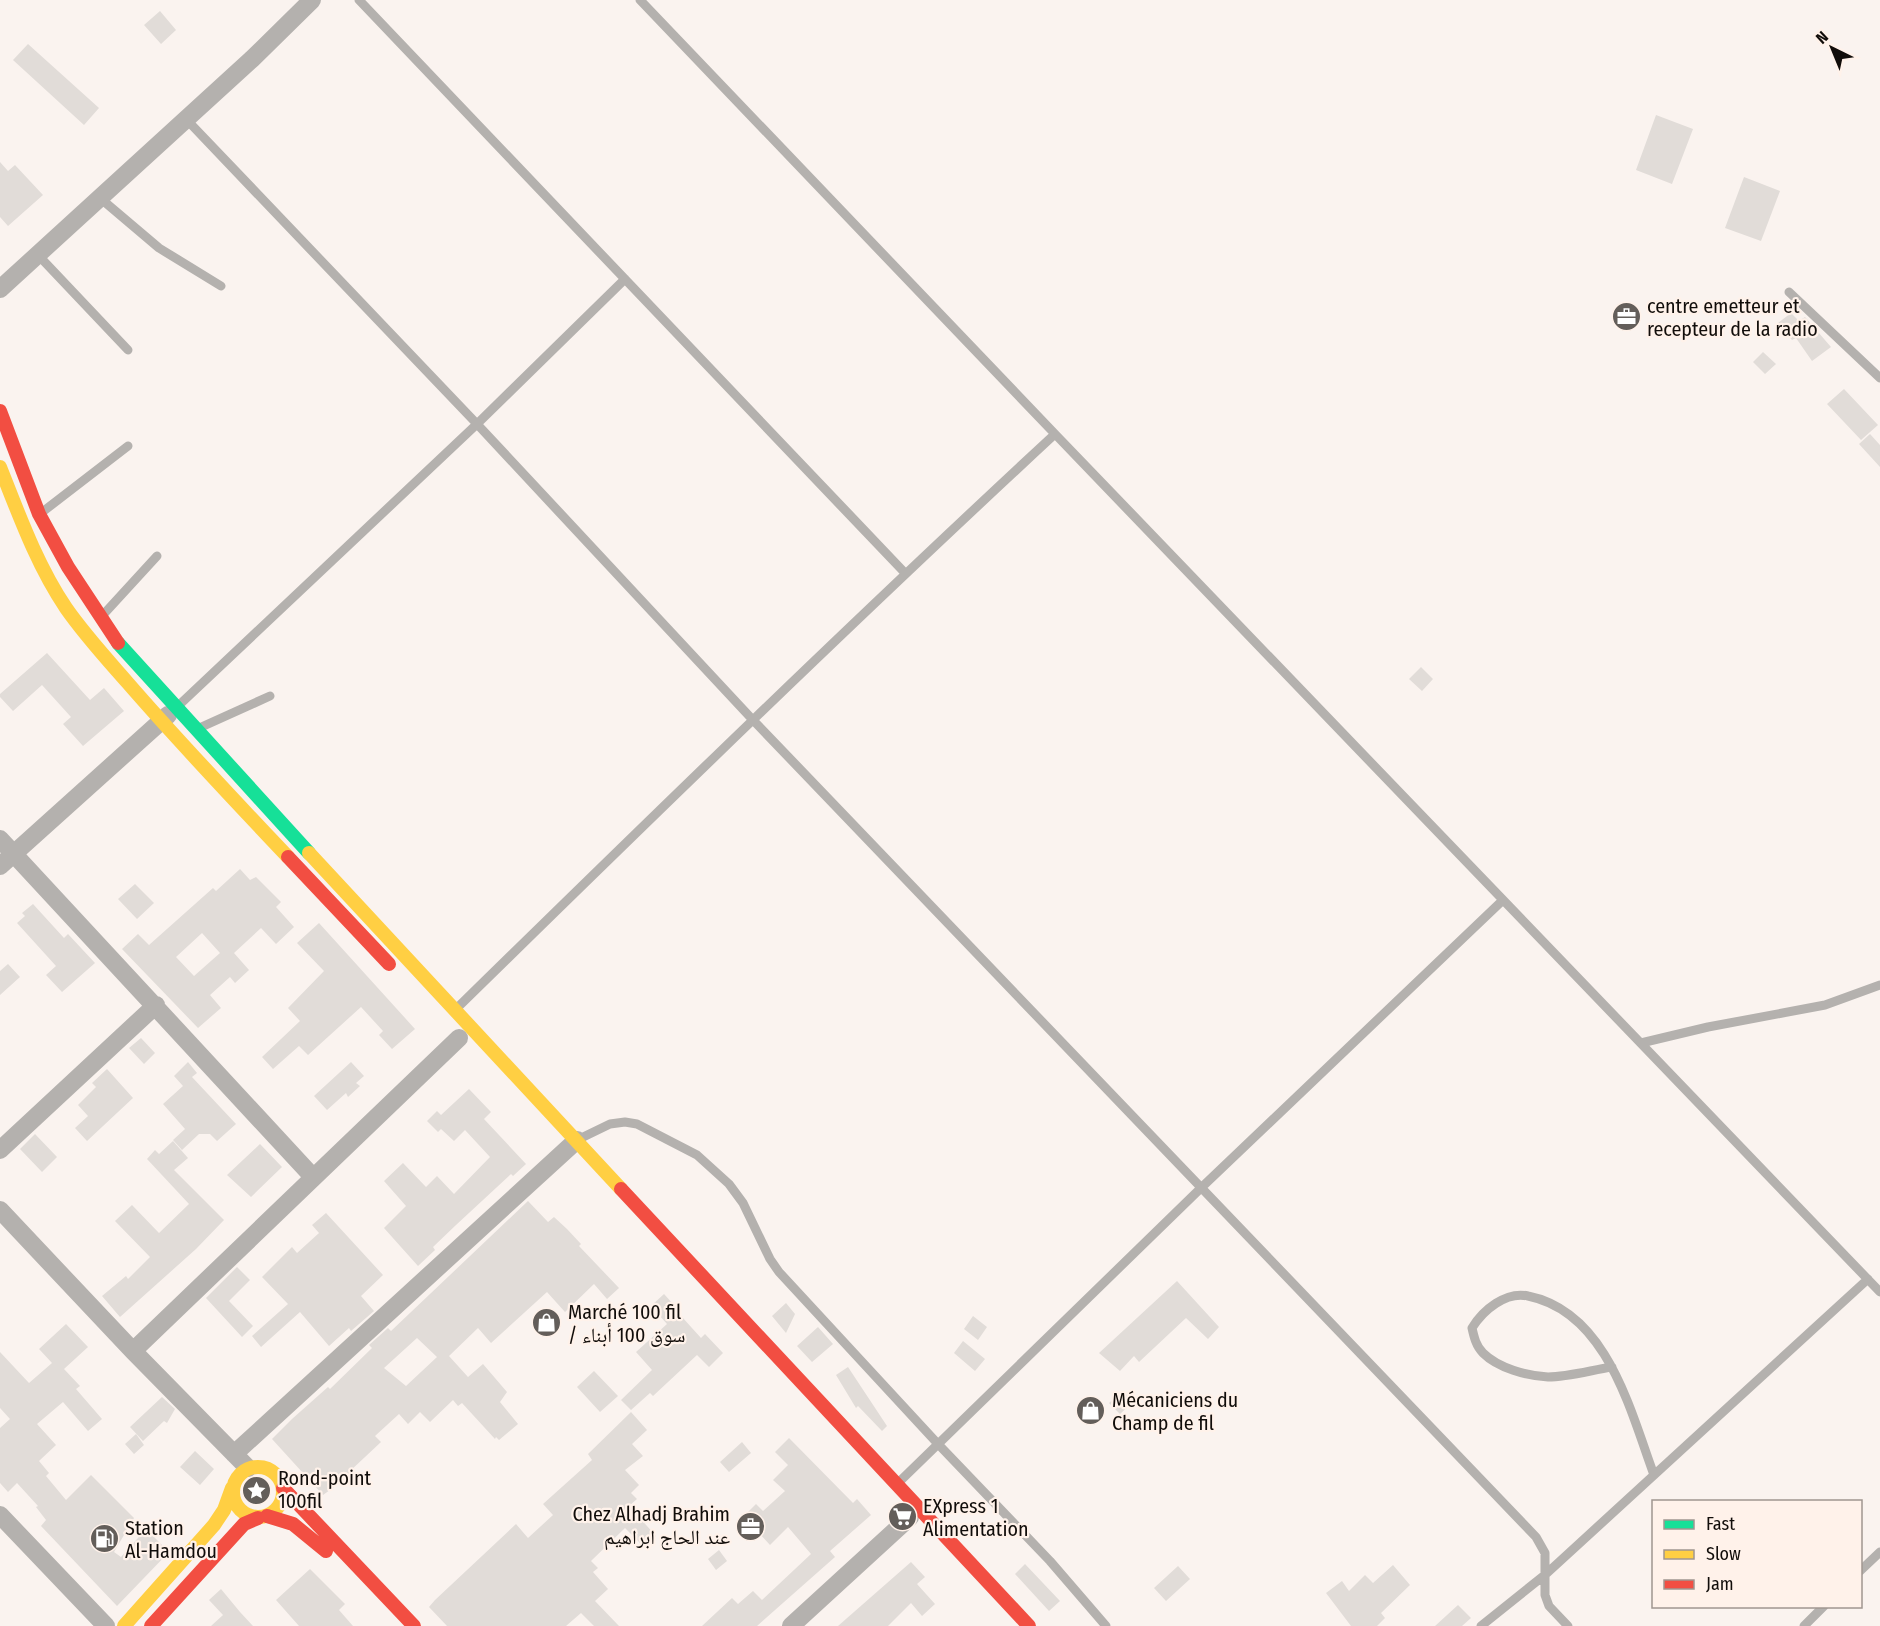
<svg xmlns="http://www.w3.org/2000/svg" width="1880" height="1626" font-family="'Fira Sans Condensed','Noto Naskh Arabic',sans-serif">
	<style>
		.building { fill: #e1dcd8; fill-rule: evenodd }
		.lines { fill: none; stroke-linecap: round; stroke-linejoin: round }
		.lane { stroke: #b4b1ae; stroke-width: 9 }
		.street { stroke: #b4b1ae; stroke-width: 18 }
		.fast { stroke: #16e098; stroke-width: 14 }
		.slow { stroke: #ffcf43; stroke-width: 14 }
		.jam { stroke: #f24e42; stroke-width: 14 }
		.labels { text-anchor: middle; stroke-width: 4.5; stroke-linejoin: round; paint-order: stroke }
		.poi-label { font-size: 20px; fill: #110d0a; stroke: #fff2ea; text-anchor: start }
	</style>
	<rect width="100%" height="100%" fill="#faf3ef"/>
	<path class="building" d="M 160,11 L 176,30 L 161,44 L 144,25 Z
		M 28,44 L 99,108 L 84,125 L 13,60 Z
		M 1656,115 L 1693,129 L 1672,184 L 1636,170 Z
		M 0,162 L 8,171 L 15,165 L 43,195 L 8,226 L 0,217 Z
		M 1744,177 L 1780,191 L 1761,241 L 1725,228 Z
		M 1791,313 L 1799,321 L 1805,317 L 1831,347 L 1812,361 L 1796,338 L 1792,340 L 1778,323 Z
		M 1763,352 L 1776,364 L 1765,374 L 1753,362 Z
		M 1844,389 L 1878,425 L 1861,440 L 1827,404 Z
		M 1870,434 L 1880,445 L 1880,467 L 1859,444 Z
		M 47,653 L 90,700 L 104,688 L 124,711 L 83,746 L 63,724 L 71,717 L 42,685 L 13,711 L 0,697 L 0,694 Z
		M 1421,667 L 1433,679 L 1422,691 L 1409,679 Z
		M 240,869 L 250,880 L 256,877 L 281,902 L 276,907 L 294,927 L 276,944 L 261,928 L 234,953 L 249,970 L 235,983 L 230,977 L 210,995 L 221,1008 L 198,1028 L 122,949 L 138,934 L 149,945 L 213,888 L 216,891 ZM 202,933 L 220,953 L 194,976 L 176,957 Z
		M 135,884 L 154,903 L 137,919 L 118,899 Z
		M 33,904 L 64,938 L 68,934 L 95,963 L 62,992 L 46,975 L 56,966 L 17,923 L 25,916 L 22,913 Z
		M 319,923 L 415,1029 L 392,1049 L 379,1035 L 383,1031 L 361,1007 L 308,1055 L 299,1046 L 273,1069 L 262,1057 L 300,1021 L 288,1008 L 324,971 L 297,943 Z
		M 8,964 L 20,977 L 0,995 L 0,971 Z
		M 141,1038 L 155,1053 L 144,1064 L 129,1048 Z
		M 188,1062 L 197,1073 L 192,1077 L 236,1124 L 217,1141 L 210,1134 L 199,1134 L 182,1150 L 173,1140 L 185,1129 L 163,1104 L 183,1086 L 174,1076 Z
		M 351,1062 L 364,1076 L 356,1083 L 360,1086 L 348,1097 L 346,1093 L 327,1110 L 314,1096 Z
		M 107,1069 L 133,1098 L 87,1141 L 75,1128 L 88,1116 L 78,1105 L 96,1087 L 92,1083 Z
		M 469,1089 L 491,1112 L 484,1119 L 526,1164 L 513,1176 L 511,1174 L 456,1225 L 433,1247 L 435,1250 L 418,1266 L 384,1228 L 406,1206 L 384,1181 L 403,1163 L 426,1187 L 437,1176 L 454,1194 L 490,1157 L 465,1130 L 454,1141 L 441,1129 L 438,1132 L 427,1121 L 437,1111 L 441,1115 Z
		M 35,1134 L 57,1157 L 42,1172 L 20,1149 Z
		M 173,1141 L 188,1158 L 174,1170 L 224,1220 L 196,1249 L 120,1317 L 102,1296 L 126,1276 L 128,1279 L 150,1257 L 115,1221 L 132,1205 L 159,1233 L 189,1204 L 147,1159 L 155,1150 L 159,1154 Z
		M 260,1144 L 282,1167 L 251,1197 L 227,1175 Z
		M 528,1201 L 548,1222 L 554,1217 L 567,1229 L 581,1244 L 579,1246 L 619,1288 L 607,1299 L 594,1284 L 565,1312 L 547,1292 L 491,1343 L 478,1328 L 449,1356 L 468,1377 L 483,1364 L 507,1392 L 500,1402 L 518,1424 L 499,1440 L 496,1437 L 495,1439 L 462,1403 L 458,1406 L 453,1400 L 430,1422 L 420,1412 L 408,1424 L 399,1414 L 375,1436 L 381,1442 L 349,1472 L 351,1475 L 323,1495 L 272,1439 L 292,1419 L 328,1387 L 330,1389 L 372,1348 L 369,1345 L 388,1328 L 391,1331 ZM 417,1338 L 437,1357 L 406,1386 L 384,1368 Z
		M 326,1213 L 383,1275 L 361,1296 L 374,1311 L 351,1331 L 349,1328 L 329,1346 L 300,1312 L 261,1347 L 252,1336 L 288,1304 L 262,1277 L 292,1247 L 297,1253 L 319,1233 L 312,1225 Z
		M 237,1267 L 250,1280 L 229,1301 L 253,1326 L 242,1337 L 206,1298 Z
		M 1177,1281 L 1219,1327 L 1208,1339 L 1186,1318 L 1139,1362 L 1134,1356 L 1120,1371 L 1099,1353 Z
		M 664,1294 L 674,1305 L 673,1307 L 701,1338 L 705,1334 L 723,1353 L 709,1367 L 697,1355 L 653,1396 L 650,1393 L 631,1410 L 621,1400 L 652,1370 L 636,1352 L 667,1324 L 651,1306 Z
		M 786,1303 L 795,1314 L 786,1333 L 772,1316 Z
		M 973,1316 L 987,1327 L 978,1340 L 964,1329 Z
		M 66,1324 L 88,1347 L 64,1369 L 80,1386 L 76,1389 L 102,1419 L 88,1431 L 63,1402 L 37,1424 L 56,1445 L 39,1461 L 49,1473 L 46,1476 L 66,1500 L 91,1475 L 134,1518 L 114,1552 L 121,1557 L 146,1529 L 169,1552 L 117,1606 L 41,1526 L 46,1520 L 36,1507 L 38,1506 L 17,1483 L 8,1492 L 0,1483 L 0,1428 L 10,1419 L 0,1408 L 0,1352 L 29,1383 L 52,1363 L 39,1349 Z
		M 818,1327 L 833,1344 L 812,1362 L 797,1346 Z
		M 963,1341 L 985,1359 L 975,1371 L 954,1353 Z
		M 848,1367 L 887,1426 L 882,1431 L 858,1406 L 856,1408 L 836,1375 Z
		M 594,1371 L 618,1396 L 600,1412 L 577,1387 Z
		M 1123,1391 L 1133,1402 L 1120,1414 L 1109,1403 Z
		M 162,1397 L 175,1409 L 167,1423 L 164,1421 L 143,1441 L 130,1427 Z
		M 631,1412 L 647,1430 L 632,1444 L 643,1456 L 625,1470 L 639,1485 L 631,1493 L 637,1499 L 629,1506 L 656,1536 L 644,1547 L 625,1528 L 591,1561 L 598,1568 L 593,1572 L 608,1589 L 595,1601 L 619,1626 L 594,1626 L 581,1613 L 566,1626 L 447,1626 L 429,1607 L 435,1600 L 516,1524 L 528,1538 L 553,1515 L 543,1504 L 592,1460 L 588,1454 Z
		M 136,1434 L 144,1445 L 134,1454 L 125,1444 Z
		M 789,1438 L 853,1503 L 857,1499 L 871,1515 L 830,1551 L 835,1557 L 757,1626 L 702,1626 L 732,1598 L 738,1604 L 753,1591 L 762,1600 L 811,1554 L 788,1527 L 770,1545 L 759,1533 L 755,1537 L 739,1521 L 756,1504 L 763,1511 L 785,1491 L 773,1480 L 788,1465 L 775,1452 Z
		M 742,1442 L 751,1453 L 729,1472 L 720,1462 Z
		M 195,1451 L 214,1469 L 200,1485 L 180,1467 Z
		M 719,1550 L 727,1561 L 716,1570 L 708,1559 Z
		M 911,1562 L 925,1577 L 917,1584 L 935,1604 L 922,1616 L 911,1603 L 888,1626 L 838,1626 Z
		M 1025,1564 L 1060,1601 L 1049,1611 L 1015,1574 Z
		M 1393,1565 L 1410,1585 L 1381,1613 L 1385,1618 L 1377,1626 L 1351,1626 L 1326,1593 L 1342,1581 L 1349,1591 L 1365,1575 L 1373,1583 Z
		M 1178,1566 L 1190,1579 L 1166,1601 L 1154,1588 Z
		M 310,1569 L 345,1604 L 339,1610 L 353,1626 L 299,1626 L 276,1600 Z
		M 221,1589 L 240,1612 L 253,1626 L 211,1626 L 223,1615 L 209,1600 Z
		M 1458,1605 L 1471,1618 L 1462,1626 L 1435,1626 Z"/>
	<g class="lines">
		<path class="lane" d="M 359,0 L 905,573
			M 186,119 L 477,424 L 752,719 L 1536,1537 L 1545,1553 L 1545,1595 L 1549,1606 L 1568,1626
			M 100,198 L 159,248 L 221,286
			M 38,255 L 128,350
			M 1789,292 L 1880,378
			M 1055,434 L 1880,1292
			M 41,513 L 128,446
			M 102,616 L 157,556
			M 177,707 L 477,424 L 625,279
			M 197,729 L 270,696
			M 455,1010 C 653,816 851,623 1055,434 L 640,0
			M 1641,1043 L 1708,1027 L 1825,1005 L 1880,985
			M 577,1140 L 610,1124 L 625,1122 L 637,1124 L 697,1155 L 729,1184 L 743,1203 L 770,1259 L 779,1272 L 938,1444 L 1050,1561 L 1106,1626
			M 1612,1367 C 1592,1370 1568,1377 1548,1377 C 1527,1376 1498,1368 1483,1353 C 1476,1346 1474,1337 1472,1328 C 1483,1310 1506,1291 1528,1296 C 1607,1312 1630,1410 1654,1475
			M 897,1484 L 1202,1187 L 1503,900
			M 1860,1571 L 1880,1552
			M 1481,1626 L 1546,1574 L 1868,1279
			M 1804,1626 L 1824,1606"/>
		<path class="street" d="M 0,289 L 252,59 L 312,0
			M 0,839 L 313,1177
			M 0,866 L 168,715
			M 0,1150 L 156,1005
			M 0,1210 L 133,1351 L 248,1468
			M 133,1351 L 459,1038
			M 234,1454 L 577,1140
			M 0,1515 L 106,1626
			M 791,1626 L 910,1517"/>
		<path class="fast" d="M 118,643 L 309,853"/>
		<path class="slow" d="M 0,467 C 19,515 37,565 66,608 C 84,634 106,658 127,682 C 179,742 234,800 288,857
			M 309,853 L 621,1189
			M233 1492a25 25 0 1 1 50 0a25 25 0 1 1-50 0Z
			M 124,1626 L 214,1525 L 224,1510 L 232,1488"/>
		<path class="jam" d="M 0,411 L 39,514 L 68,567 L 118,643
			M 288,857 L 389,964
			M 621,1189 L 1029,1626
			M 283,1488 L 414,1626
			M 267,1516 L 293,1524 L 326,1551
			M 151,1626 L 244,1524 L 258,1518"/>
	</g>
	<defs>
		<symbol id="office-disc" viewBox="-11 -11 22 22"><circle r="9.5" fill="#635e5a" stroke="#fff2ea"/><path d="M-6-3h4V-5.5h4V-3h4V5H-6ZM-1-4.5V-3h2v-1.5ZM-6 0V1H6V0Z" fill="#fff"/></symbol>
		<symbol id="shop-disc" viewBox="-11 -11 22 22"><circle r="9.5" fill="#635e5a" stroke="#fff2ea"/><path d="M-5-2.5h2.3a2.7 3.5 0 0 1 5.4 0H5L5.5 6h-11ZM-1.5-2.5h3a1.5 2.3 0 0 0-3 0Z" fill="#fff"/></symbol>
		<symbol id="sight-disc" viewBox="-11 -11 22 22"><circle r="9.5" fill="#635e5a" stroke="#fff2ea"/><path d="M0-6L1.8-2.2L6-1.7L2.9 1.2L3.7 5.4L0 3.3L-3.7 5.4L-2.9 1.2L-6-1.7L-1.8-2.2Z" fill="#fff"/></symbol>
		<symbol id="supermarket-disc" viewBox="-11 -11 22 22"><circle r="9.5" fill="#635e5a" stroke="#fff2ea"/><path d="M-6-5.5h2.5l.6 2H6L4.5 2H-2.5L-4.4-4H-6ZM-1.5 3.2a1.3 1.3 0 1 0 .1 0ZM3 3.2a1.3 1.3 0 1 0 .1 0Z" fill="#fff"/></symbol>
		<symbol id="fuel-disc" viewBox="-11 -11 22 22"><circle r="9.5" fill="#635e5a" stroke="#fff2ea"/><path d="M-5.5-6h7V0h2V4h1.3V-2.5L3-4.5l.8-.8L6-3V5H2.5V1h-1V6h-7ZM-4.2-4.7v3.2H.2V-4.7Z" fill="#fff"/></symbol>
	</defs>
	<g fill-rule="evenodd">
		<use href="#office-disc" x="1610" y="300" width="33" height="33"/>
		<use href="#shop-disc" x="530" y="1306" width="33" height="33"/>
		<use href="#shop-disc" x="1074" y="1394" width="33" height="33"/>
		<use href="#sight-disc" x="240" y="1474" width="33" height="33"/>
		<use href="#supermarket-disc" x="886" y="1500" width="33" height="33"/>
		<use href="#office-disc" x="734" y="1510" width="33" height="33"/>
		<use href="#fuel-disc" x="88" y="1522" width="33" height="33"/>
	</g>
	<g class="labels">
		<g class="poi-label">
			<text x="1647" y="313">centre emetteur et<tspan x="1647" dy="23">recepteur de la radio</tspan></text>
			<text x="568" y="1319">Marché 100 fil<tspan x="568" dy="23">/ سوق 100 أبناء</tspan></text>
			<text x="1112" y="1407">Mécaniciens du<tspan x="1112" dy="23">Champ de fil</tspan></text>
			<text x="278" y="1485">Rond-point<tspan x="278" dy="23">100fil</tspan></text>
			<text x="923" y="1513">EXpress 1<tspan x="923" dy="23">Alimentation</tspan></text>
			<text x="730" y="1521" text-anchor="end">Chez Alhadj Brahim<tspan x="730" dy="23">عند الحاج ابراهيم</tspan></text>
			<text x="125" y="1535">Station<tspan x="125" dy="23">Al-Hamdou</tspan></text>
		</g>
	</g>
	<rect x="1652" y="1500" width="210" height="108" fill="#fff2ea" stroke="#a09690" stroke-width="1.5"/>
	<rect x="1664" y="1520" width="30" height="9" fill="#16e098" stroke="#a09690" stroke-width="1.5"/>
	<text x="1706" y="1530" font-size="18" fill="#110d0a">Fast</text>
	<rect x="1664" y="1550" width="30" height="9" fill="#ffcf43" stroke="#a09690" stroke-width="1.5"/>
	<text x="1706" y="1560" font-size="18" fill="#110d0a">Slow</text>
	<rect x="1664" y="1580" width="30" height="9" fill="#f24e42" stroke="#a09690" stroke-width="1.5"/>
	<text x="1706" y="1590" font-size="18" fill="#110d0a">Jam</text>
	<g transform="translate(1832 48) rotate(317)" stroke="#fff2ea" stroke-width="4.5" paint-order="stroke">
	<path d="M0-4.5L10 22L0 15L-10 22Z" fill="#110d0a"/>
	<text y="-9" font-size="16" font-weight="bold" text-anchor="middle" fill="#110d0a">N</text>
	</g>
</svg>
